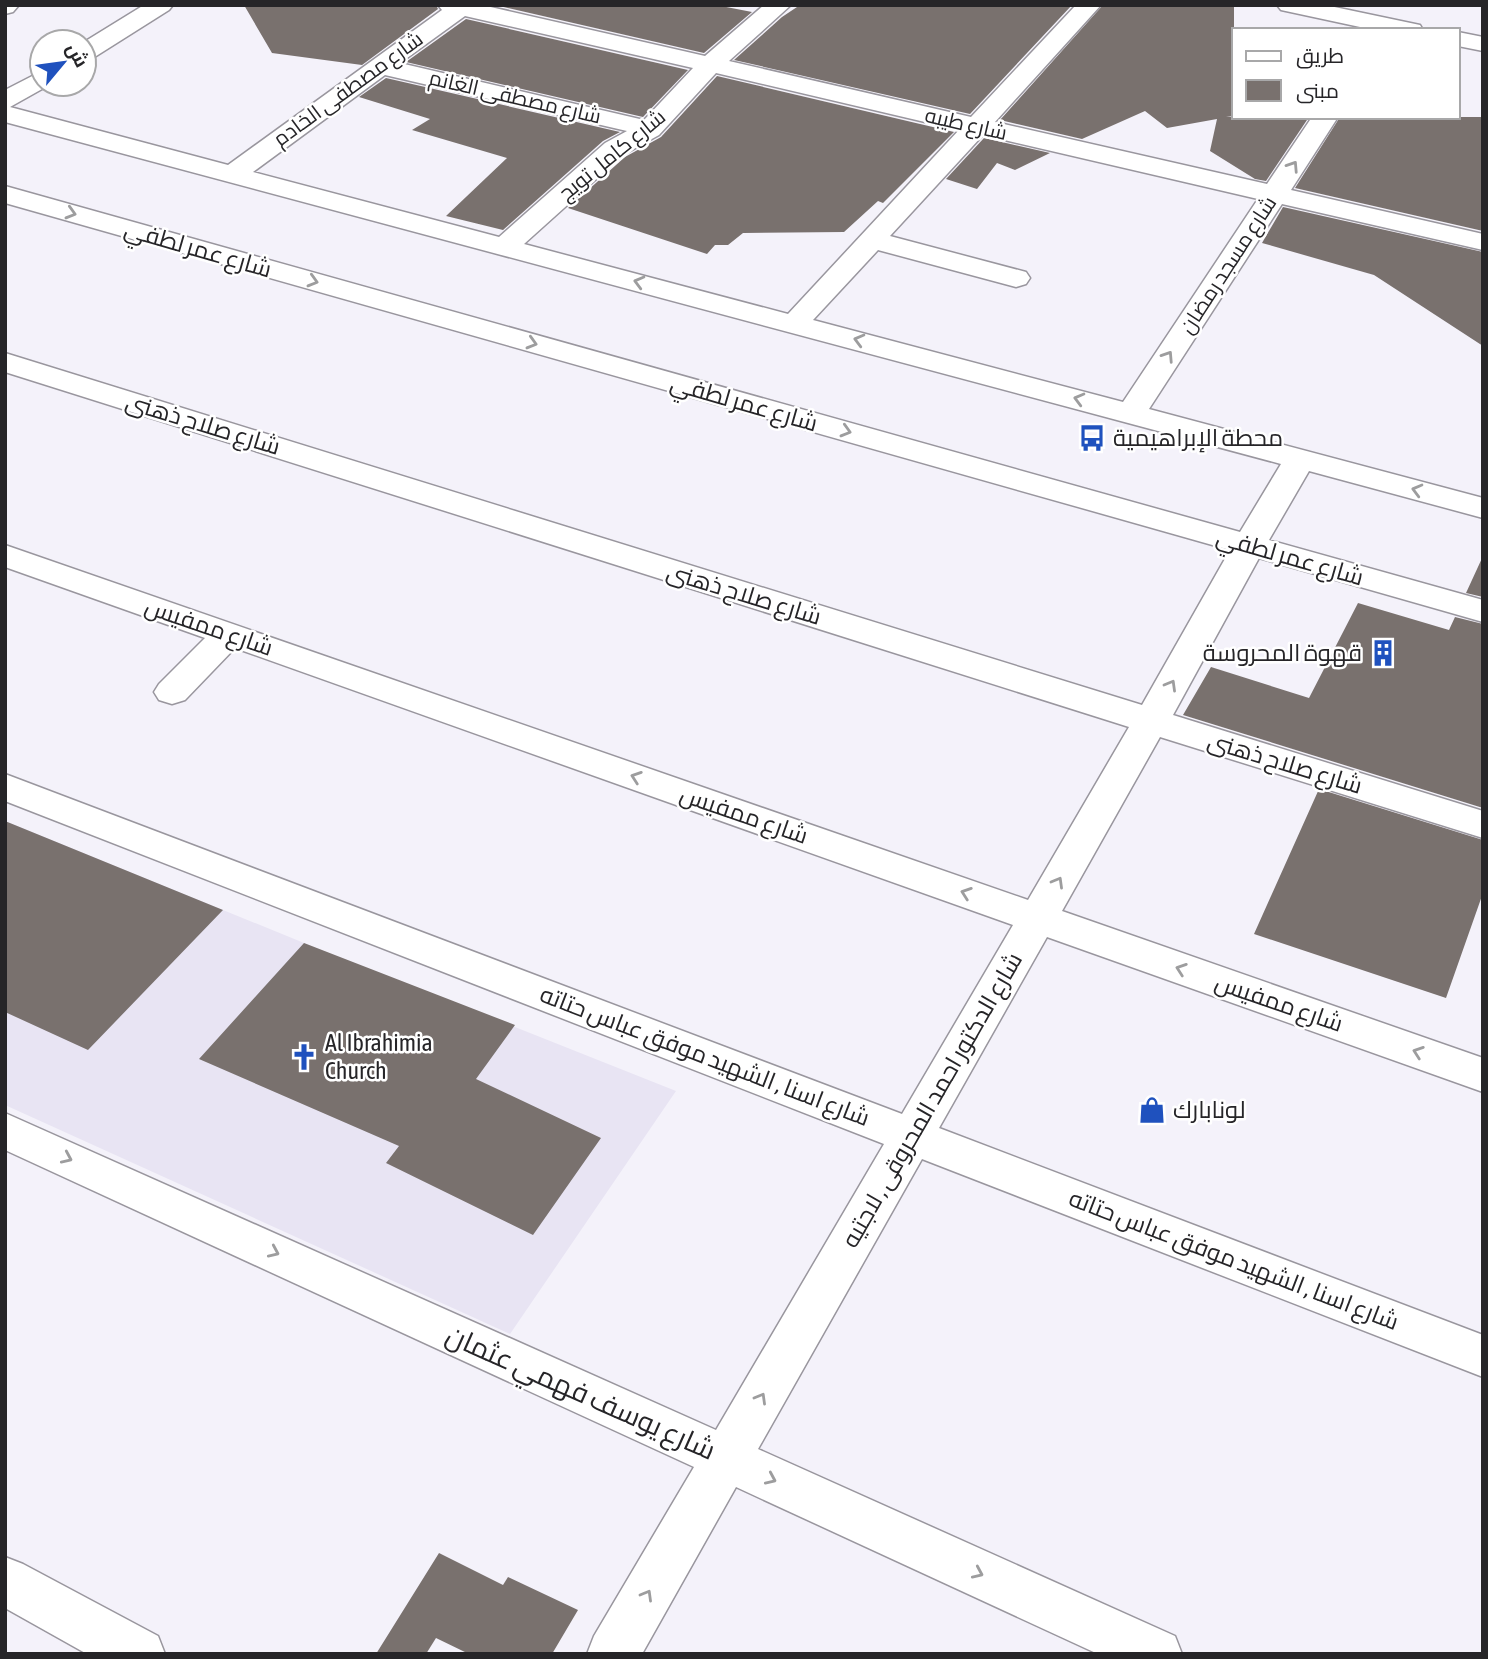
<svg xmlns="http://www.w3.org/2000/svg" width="1488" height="1659" font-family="'Asap Condensed',Cairo,sans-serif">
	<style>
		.built { fill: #e8e4f3 }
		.building { fill: #79716e }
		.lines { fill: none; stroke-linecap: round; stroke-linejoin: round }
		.minor-casing { stroke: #99969e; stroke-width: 3 }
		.major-casing { stroke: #99969e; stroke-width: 3 }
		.minor { fill: #fff; fill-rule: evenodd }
		.major { fill: #fff; fill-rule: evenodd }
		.oneway { stroke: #9d9d9e }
		.labels { text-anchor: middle; stroke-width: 5; stroke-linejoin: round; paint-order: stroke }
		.far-street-label { font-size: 21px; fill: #262528; stroke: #fff }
		.street-label { font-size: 24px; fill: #262528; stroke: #fff }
		.poi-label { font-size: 24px; fill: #262528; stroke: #fff; text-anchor: start }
		.near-street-label { font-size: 28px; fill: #262528; stroke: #fff }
	</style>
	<rect width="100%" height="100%" fill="#f4f2fa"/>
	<path class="built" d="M 5,821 L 331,954 L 676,1091 L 510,1334 L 5,1105 Z"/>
	<path class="building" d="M 244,5 L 436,5 L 438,9 L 362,65 L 272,53 Z
		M 495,5 L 716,5 L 752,12 L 704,53 Z
		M 800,5 L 1072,5 L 970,114 L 734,60 L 782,17 Z
		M 1103,5 L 1234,5 L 1234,116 L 1226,117 L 1309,117 L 1266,181 L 1255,179 L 1210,151 L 1217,119 L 1167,128 L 1145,111 L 1082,139 L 1000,120 Z
		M 466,19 L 688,70 L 643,117 L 406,62 Z
		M 717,76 L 954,132 L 883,203 L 878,201 L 844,232 L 743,233 L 728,245 L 715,245 L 707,254 L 568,208 L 625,157 L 661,137 Z
		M 386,78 L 620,132 L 603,141 L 503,230 L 446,216 L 507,158 L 412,130 L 430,119 L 359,97 Z
		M 1340,117 L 1483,117 L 1483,231 L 1295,188 Z
		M 984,138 L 1050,153 L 1015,170 L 997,163 L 977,189 L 946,179 Z
		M 1283,207 L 1483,252 L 1483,346 L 1374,275 L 1262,243 Z
		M 1483,556 L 1483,597 L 1466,593 Z
		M 1358,603 L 1449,630 L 1455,617 L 1483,624 L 1483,808 L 1183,715 L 1211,667 L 1309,698 Z
		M 1319,789 L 1483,840 L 1483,893 L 1446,998 L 1254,934 Z
		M 5,821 L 223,910 L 88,1050 L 5,1012 Z
		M 304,943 L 515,1025 L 476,1079 L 601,1138 L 533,1235 L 386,1163 L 399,1146 L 199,1059 Z
		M 439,1553 L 503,1585 L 508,1577 L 578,1610 L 552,1654 L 469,1654 L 436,1638 L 426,1654 L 376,1654 Z"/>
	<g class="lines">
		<defs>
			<path id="minor" d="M 5,5 L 19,5 L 13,12 L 5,14 Z
				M 144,5 L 173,5 L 169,10 L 93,58 L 84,60 L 84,42 Z
				M 438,5 L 482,5 L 705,56 L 764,5 L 791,5 L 729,61 L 971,117 L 1076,5 L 1101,5 L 995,122 L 1267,184 L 1312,117 L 1338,117 L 1291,190 L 1483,234 L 1483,250 L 1282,204 L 1149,409 L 1483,498 L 1483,518 L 1309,471 L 1269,540 L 1483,600 L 1483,622 L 1259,558 L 1173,715 L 1483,811 L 1483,838 L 1160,737 L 1062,911 L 1483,1058 L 1483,1092 L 1047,937 L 939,1128 L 1483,1335 L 1483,1377 L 922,1159 L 758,1449 L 1175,1636 L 1182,1654 L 1098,1654 L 736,1487 L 642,1654 L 587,1654 L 594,1636 L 694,1467 L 5,1150 L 5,1113 L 716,1430 L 884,1144 L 5,801 L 5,774 L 902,1114 L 1013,925 L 235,648 L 185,700 L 172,704 L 159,700 L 154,692 L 159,684 L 205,638 L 5,567 L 5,545 L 1028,900 L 1129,727 L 5,372 L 5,353 L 1142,705 L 1230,550 L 5,203 L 5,186 L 1240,532 L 1281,464 L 5,122 L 5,90 L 42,71 L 42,84 L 51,84 L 10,107 L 228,165 L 442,10 ZM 465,16 L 693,68 L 644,120 L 400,63 ZM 716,73 L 959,130 L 788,314 L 524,244 L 623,155 L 659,135 ZM 385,75 L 627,131 L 605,143 L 499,237 L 253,172 ZM 983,135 L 1258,199 L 1123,402 L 813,320 L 878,250 L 1016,287 L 1026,284 L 1030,278 L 1026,272 L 890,236 Z
				M 5,1557 L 23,1564 L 158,1636 L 165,1654 L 87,1654 L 5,1608 Z"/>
			<path id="major" d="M 1277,5 L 1325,5 L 1420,25 L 1423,30 L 1374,30 L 1281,10 Z
				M 1458,32 L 1483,37 L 1483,51 L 1458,46 Z"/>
		</defs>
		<use href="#minor" class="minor-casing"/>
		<use href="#major" class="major-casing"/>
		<use href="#minor" class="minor"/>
		<use href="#major" class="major"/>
	</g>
	<defs><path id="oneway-chevron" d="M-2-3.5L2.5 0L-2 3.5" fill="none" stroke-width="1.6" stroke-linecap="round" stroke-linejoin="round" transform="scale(1.75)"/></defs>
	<g class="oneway">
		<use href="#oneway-chevron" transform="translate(1293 166) rotate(-57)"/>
		<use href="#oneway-chevron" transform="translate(71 213) rotate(16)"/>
		<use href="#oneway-chevron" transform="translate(313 281) rotate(16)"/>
		<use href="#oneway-chevron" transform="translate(639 282) rotate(-165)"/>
		<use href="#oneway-chevron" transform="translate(859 340) rotate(-165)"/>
		<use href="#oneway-chevron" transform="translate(532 343) rotate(16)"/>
		<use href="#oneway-chevron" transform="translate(1168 356) rotate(-57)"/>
		<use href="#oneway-chevron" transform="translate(1079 399) rotate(-165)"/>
		<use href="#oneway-chevron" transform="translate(846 431) rotate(16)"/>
		<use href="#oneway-chevron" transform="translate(1417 490) rotate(-165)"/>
		<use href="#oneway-chevron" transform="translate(1171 685) rotate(-60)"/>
		<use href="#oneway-chevron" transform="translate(636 777) rotate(-161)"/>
		<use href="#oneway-chevron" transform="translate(1058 882) rotate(-60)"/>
		<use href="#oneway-chevron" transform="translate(966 893) rotate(-161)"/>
		<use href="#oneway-chevron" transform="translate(1181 969) rotate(-161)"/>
		<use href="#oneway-chevron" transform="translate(1418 1052) rotate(-161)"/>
		<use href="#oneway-chevron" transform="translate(67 1158) rotate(24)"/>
		<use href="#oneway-chevron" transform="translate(274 1252) rotate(24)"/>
		<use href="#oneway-chevron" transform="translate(761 1398) rotate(-60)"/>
		<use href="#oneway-chevron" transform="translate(771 1479) rotate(24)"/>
		<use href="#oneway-chevron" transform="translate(978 1573) rotate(24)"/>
		<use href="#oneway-chevron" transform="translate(647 1595) rotate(-60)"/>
	</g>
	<defs>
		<symbol id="bus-bare" viewBox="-9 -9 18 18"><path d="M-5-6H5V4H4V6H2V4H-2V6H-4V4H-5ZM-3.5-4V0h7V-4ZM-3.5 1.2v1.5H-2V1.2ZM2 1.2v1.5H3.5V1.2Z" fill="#1f51be" stroke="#fff" stroke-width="2.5" paint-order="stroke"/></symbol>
		<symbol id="building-bare" viewBox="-9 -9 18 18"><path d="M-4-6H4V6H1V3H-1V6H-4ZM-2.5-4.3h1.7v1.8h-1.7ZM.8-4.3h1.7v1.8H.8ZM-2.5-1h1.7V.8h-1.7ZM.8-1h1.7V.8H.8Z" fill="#1f51be" stroke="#fff" stroke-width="2.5" paint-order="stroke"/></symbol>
		<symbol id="church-bare" viewBox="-9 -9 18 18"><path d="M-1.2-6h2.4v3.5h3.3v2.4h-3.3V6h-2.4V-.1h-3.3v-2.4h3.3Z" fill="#1f51be" stroke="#fff" stroke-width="2.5" paint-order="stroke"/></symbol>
		<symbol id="shop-bare" viewBox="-9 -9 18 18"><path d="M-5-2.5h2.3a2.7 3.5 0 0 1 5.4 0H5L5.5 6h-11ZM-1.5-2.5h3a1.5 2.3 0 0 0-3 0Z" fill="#1f51be" stroke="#fff" stroke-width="2.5" paint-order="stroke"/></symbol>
	</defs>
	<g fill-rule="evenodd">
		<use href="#bus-bare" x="1073" y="419" width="38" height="38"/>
		<use href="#building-bare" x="1364" y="634" width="38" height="38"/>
		<use href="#church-bare" x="285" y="1038" width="38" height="38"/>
		<use href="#shop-bare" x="1133" y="1091" width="38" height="38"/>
	</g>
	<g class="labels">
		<g class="far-street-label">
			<text transform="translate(348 89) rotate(-36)" y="7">شارع مصطفى الخادم</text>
			<text transform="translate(515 97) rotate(13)" y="7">شارع مصطفى الغانم</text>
			<text transform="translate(966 124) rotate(13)" y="7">شارع طيبه</text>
			<text transform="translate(612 155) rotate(-39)" y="7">شارع كامل تويج</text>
			<text transform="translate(1228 265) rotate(-57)" y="7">شارع مسجد رمضان</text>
		</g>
		<g class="street-label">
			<text transform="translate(198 249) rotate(16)" y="8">شارع عمر لطفي</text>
			<text transform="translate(744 403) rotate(16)" y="8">شارع عمر لطفي</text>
			<text transform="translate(203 424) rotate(17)" y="8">شارع صلاح ذهنى</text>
			<text transform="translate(1290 557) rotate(16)" y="8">شارع عمر لطفي</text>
			<text transform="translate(744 594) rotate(17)" y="8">شارع صلاح ذهنى</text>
			<text transform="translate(209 627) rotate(19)" y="8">شارع ممفيس</text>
			<text transform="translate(1285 763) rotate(17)" y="8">شارع صلاح ذهنى</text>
			<text transform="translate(744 815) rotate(19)" y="8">شارع ممفيس</text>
			<text transform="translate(1279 1003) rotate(19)" y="8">شارع ممفيس</text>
			<text transform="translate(705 1056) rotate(21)" y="8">شارع اسنا , الشهيد موفق عباس حتاته</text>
			<text transform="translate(932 1100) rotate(-60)" y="8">شارع الدكتور احمد المحروقى , لاجتيه</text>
			<text transform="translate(1234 1260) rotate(21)" y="8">شارع اسنا , الشهيد موفق عباس حتاته</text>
		</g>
		<g class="poi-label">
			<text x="1113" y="446">محطة الإبراهيمية</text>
			<text x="1362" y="661" text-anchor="end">قهوة المحروسة</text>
			<text x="325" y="1051">Al Ibrahimia<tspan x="325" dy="28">Church</tspan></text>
			<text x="1173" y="1118">لونابارك</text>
		</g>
		<g class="near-street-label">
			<text transform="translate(581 1392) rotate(24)" y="10">شارع يوسف فهمي عثمان</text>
		</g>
	</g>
	<rect width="1488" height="1659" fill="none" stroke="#262528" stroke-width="14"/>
	<rect x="1232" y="28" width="228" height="91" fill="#ffffff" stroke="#a8a8a9" stroke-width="2"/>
	<rect x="1246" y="51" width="35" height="10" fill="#ffffff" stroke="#a8a8a9" stroke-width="2"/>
	<text x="1296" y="63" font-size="21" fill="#262528">طريق</text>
	<rect x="1246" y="80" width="35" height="21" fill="#79716e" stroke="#a8a8a9" stroke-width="2"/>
	<text x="1296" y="98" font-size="21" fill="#262528">مبنى</text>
	<g transform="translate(63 63) rotate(61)"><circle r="33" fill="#ffffff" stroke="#a8a8a9" stroke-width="2"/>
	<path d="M0-5L12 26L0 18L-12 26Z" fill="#1f51be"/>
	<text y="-10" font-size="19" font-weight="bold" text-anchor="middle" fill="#262528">ش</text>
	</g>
</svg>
